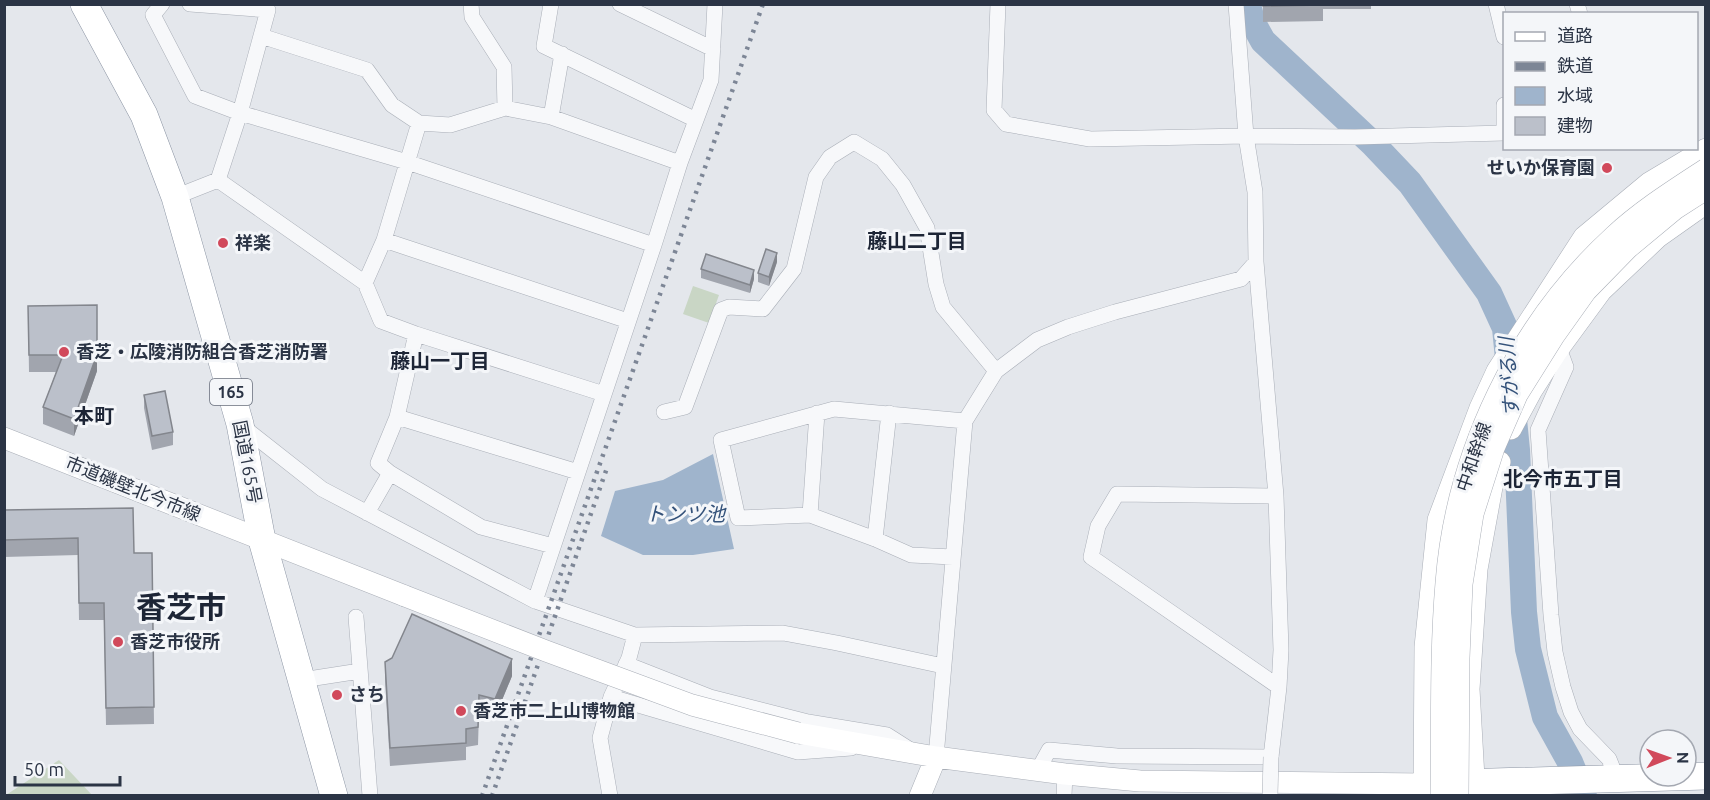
<svg xmlns="http://www.w3.org/2000/svg" width="1710" height="800" font-family="Ubuntu,'Noto Sans JP',sans-serif">
	<style>
		.green { fill: #c9d6c5 }
		.water { fill: #9fb4cc }
		.lines { fill: none; stroke-linecap: round; stroke-linejoin: round }
		.river { stroke: #9fb4cc; stroke-width: 26 }
		.street-casing { stroke: #a9aeb7; stroke-width: 16 }
		.secondary-casing { stroke: #a9aeb7; stroke-width: 22 }
		.highway-casing { stroke: #8b94a3; stroke-width: 28 }
		.street { stroke: #f7f8fa; stroke-width: 15 }
		.secondary { stroke: #fff; stroke-width: 21 }
		.highway { stroke: #fff; stroke-width: 27 }
		.rail { stroke: #7d8696; stroke-width: 4.5; stroke-dasharray: 3 6; stroke-linecap: butt }
		.street-bridge-casing { stroke: #a9aeb7; stroke-width: 16; stroke-linecap: butt }
		.secondary-bridge-casing { stroke: #a9aeb7; stroke-width: 22; stroke-linecap: butt }
		.street-bridge { stroke: #f7f8fa; stroke-width: 15 }
		.secondary-bridge { stroke: #fff; stroke-width: 21 }
		.wall { fill: #a1a5ae }
		.shaded-wall { fill: #83868d }
		.building { fill: #bbc0ca; stroke: #83868d; stroke-width: 1.5 }
		.poi-dot { fill: #d1495b; stroke: #f4f6f9; stroke-width: 2 }
		.labels { text-anchor: middle; stroke-width: 6; stroke-linejoin: round; paint-order: stroke }
		.shield { fill: #f4f6f9; stroke: #676e7b; stroke-width: 1.5 }
		.shield-label { font-size: 16px; font-weight: bold; fill: #2b3445 }
		.poi-label { font-size: 18px; font-weight: bold; fill: #2b3445; stroke: #f4f6f9; text-anchor: start }
		.street-label { font-size: 18px; fill: #2b3445; stroke: #f4f6f9 }
		.neighbourhood-label { font-size: 20px; font-weight: bold; fill: #1d2536; stroke: #f4f6f9 }
		.water-label { font-size: 20px; font-style: italic; fill: #34527a; stroke: #f4f6f9 }
		.town-label { font-size: 30px; font-weight: bold; fill: #1d2536; stroke: #f4f6f9 }
	</style>
	<rect width="100%" height="100%" fill="#e4e7ec"/>
	<path class="green" d="M 693,286 L 719,295 L 709,323 L 683,314 Z
		M 59,760 L 92,795 L 6,795 Z"/>
	<path class="water" d="M 713,454 L 734,549 L 693,555 L 643,555 L 601,536 L 615,491 L 663,480 Z"/>
	<g class="lines">
		<path class="river" d="M 1248,4 L 1252,21 L 1263,41 L 1373,144 L 1410,183 L 1489,293 L 1505,328 L 1517,450 L 1524,612 L 1528,649 L 1545,717 L 1570,762 L 1584,796"/>
		<defs>
			<path id="street" d="M 162,4 L 153,15 L 195,96 L 240,113 L 407,162 L 654,245
				M 471,4 L 472,17 L 504,67 L 505,108
				M 551,4 L 544,46 L 696,120
				M 620,4 L 713,49
				M 998,4 L 994,110 L 1006,124 L 1090,139 L 1246,136 L 1355,137 L 1504,133
				M 1496,4 L 1504,37
				M 1577,4 L 1580,14
				M 261,36 L 367,70 L 392,105 L 419,123 L 450,125 L 505,108 L 551,117 L 680,163
				M 551,117 L 562,54
				M 419,123 L 384,240 L 365,283 L 381,321 L 416,334 L 604,394
				M 1504,133 L 1504,105
				M 218,180 L 365,283
				M 175,197 L 218,180 L 240,113 L 268,10 L 190,4
				M 384,240 L 628,321
				M 416,334 L 397,417 L 578,472
				M 1559,348 L 1566,367 L 1538,430 L 1551,615 L 1555,652 L 1563,687 L 1571,712 L 1580,729 L 1609,759 L 1617,779
				M 664,412 L 685,407 L 721,310 L 729,307 L 763,309 L 794,269 L 816,177 L 830,157 L 854,142 L 882,159 L 903,185 L 927,228 L 936,284 L 943,307 L 996,371
				M 397,417 L 378,463 L 390,473 L 481,527 L 553,546
				M 242,426 L 322,489 L 535,601 L 654,245 L 680,163 L 711,80 L 715,4
				M 1276,496 L 1117,494 L 1098,526 L 1091,557 L 1279,687
				M 367,513 L 390,473
				M 810,515 L 817,413
				M 875,539 L 889,413
				M 953,557 L 911,555 L 875,539 L 810,515 L 738,518 L 721,440 L 834,409 L 965,421
				M 535,601 L 635,635
				M 356,617 L 370,796
				M 626,664 L 710,697 L 808,722 L 887,735 L 909,749
				M 302,680 L 360,671
				M 611,697 L 798,752 L 851,748
				M 936,757 L 965,421 L 996,371 L 1037,340 L 1068,327 L 1115,312 L 1241,279 L 1256,262
				M 1038,770 L 1049,750 L 1117,756 L 1271,757 L 1279,687 L 1281,650 L 1276,496 L 1256,262 L 1255,192 L 1246,136 L 1236,4
				M 610,796 L 600,738 L 611,697 L 629,658 L 635,635 L 783,633 L 837,643 L 943,666
				M 1064,796 L 1065,774"/>
			<path id="secondary" d="M 1511,429 L 1532,390 L 1557,351 L 1601,291 L 1658,237 L 1706,203
				M 4,438 L 405,596
				M 798,733 L 936,757 L 1065,774 L 1140,781 L 1424,784
				M 920,796 L 936,757
				M 1424,796 L 1425,647 L 1438,520 L 1480,408 L 1497,371 L 1584,237 L 1649,183 L 1706,149
				M 1475,796 L 1469,689 L 1477,569 L 1492,487 L 1500,462"/>
			<path id="highway" d="M 84,4 L 144,115 L 175,197 L 240,424 L 262,540 L 334,796
				M 1424,784 L 1706,776"/>
		</defs>
		<use href="#street" class="street-casing"/>
		<use href="#secondary" class="secondary-casing"/>
		<use href="#highway" class="highway-casing"/>
		<use href="#street" class="street"/>
		<use href="#secondary" class="secondary"/>
		<use href="#highway" class="highway"/>
		<path class="rail" d="M 482,796 L 763,4
			M 492,796 L 608,465"/>
		<defs>
			<path id="street-bridge" d="M 1270,796 L 1271,757"/>
			<path id="secondary-bridge" d="M 405,596 L 546,651 L 692,705 L 798,733
				M 1441,796 C 1442,725 1440,653 1446,583 C 1456,453 1518,324 1614,236 C 1642,210 1674,190 1706,169
				M 1458,796 L 1459,658 L 1462,584 L 1473,514 L 1494,448 L 1517,395 L 1554,336 L 1586,291 L 1628,248 L 1675,209 L 1706,189"/>
		</defs>
		<use href="#street-bridge" class="street-bridge-casing"/>
		<use href="#secondary-bridge" class="secondary-bridge-casing"/>
		<use href="#street-bridge" class="street-bridge"/>
		<use href="#secondary-bridge" class="secondary-bridge"/>
	</g>
	<path class="wall" d="M 1263,4 L 1371,4 L 1371,9 L 1323,9 L 1323,21 L 1263,22 Z
		M 777,262 L 769,286 L 758,282 L 758,273 Z
		M 701,269 L 754,279 L 750,293 L 701,278 Z
		M 28,306 L 97,371 L 74,436 L 43,424 L 43,407 L 56,372 L 29,372 Z
		M 144,395 L 173,432 L 173,445 L 152,450 L 144,408 Z
		M 4,510 L 134,553 L 152,553 L 154,724 L 106,725 L 104,620 L 79,620 L 78,555 L 4,557 Z
		M 385,662 L 512,676 L 495,717 L 479,712 L 478,745 L 466,747 L 466,760 L 390,766 L 385,679 Z"/>
	<path class="shaded-wall" d="M 777,253 L 777,262 L 769,286 L 769,277 Z
		M 754,270 L 754,279 L 750,293 L 750,285 Z
		M 97,354 L 97,371 L 74,436 L 74,419 Z
		M 512,659 L 512,676 L 495,717 L 495,699 Z"/>
	<path class="building" d="M 1263,4 L 1323,4 L 1323,5 L 1263,6 Z
		M 766,249 L 777,253 L 769,277 L 758,273 Z
		M 706,254 L 754,270 L 750,285 L 701,269 Z
		M 97,305 L 97,354 L 74,419 L 43,407 L 63,355 L 29,355 L 28,306 Z
		M 165,391 L 173,432 L 152,436 L 144,395 Z
		M 133,508 L 134,553 L 152,553 L 154,707 L 106,708 L 104,603 L 79,603 L 78,538 L 4,540 L 4,510 Z
		M 412,614 L 512,659 L 495,699 L 479,695 L 478,727 L 466,729 L 466,743 L 390,748 L 385,662 L 392,658 Z"/>
	<g class="poi-dot">
		<circle cx="1607" cy="168" r="6"/>
		<circle cx="223" cy="243" r="6"/>
		<circle cx="64" cy="352" r="6"/>
		<circle cx="118" cy="642" r="6"/>
		<circle cx="337" cy="695" r="6"/>
		<circle cx="461" cy="711" r="6"/>
	</g>
	<g class="labels">
		<rect class="shield" x="210" y="379" width="42" height="26" rx="4.5"/>
		<g class="shield-label">
			<text x="231" y="398">165</text>
		</g>
		<g class="poi-label">
			<text x="1595" y="174" text-anchor="end">せいか保育園</text>
			<text x="235" y="249">祥楽</text>
			<text x="76" y="358">香芝・広陵消防組合香芝消防署</text>
			<text x="130" y="648">香芝市役所</text>
			<text x="349" y="701">さち</text>
			<text x="473" y="717">香芝市二上山博物館</text>
		</g>
		<g class="street-label">
			<text transform="translate(1474 457) rotate(-71)" y="6">中和幹線</text>
			<text transform="translate(247 462) rotate(79)" y="6">国道165号</text>
			<text transform="translate(133 489) rotate(22)" y="6">市道磯壁北今市線</text>
		</g>
		<g class="neighbourhood-label">
			<text x="917" y="248">藤山二丁目</text>
			<text x="440" y="368">藤山一丁目</text>
			<text x="94" y="423">本町</text>
			<text x="1563" y="486">北今市五丁目</text>
		</g>
		<g class="water-label">
			<text transform="translate(1509 377) rotate(-94)" y="7">すがる川</text>
			<text x="685" y="521">トンツ池</text>
		</g>
		<g class="town-label">
			<text x="181" y="618">香芝市</text>
		</g>
	</g>
	<rect width="1710" height="800" fill="none" stroke="#2b3445" stroke-width="12"/>
	<rect x="1503" y="12" width="195" height="138" fill="#f4f6f9" stroke="#a4a8b1" stroke-width="1.5"/>
	<rect x="1515" y="32" width="30" height="9" fill="#ffffff" stroke="#a4a8b1" stroke-width="1.5"/>
	<text x="1557" y="42" font-size="18" fill="#2b3445">道路</text>
	<rect x="1515" y="62" width="30" height="9" fill="#7d8696" stroke="#a4a8b1" stroke-width="1.5"/>
	<text x="1557" y="72" font-size="18" fill="#2b3445">鉄道</text>
	<rect x="1515" y="87" width="30" height="18" fill="#9fb4cc" stroke="#a4a8b1" stroke-width="1.5"/>
	<text x="1557" y="102" font-size="18" fill="#2b3445">水域</text>
	<rect x="1515" y="117" width="30" height="18" fill="#bbc0ca" stroke="#a4a8b1" stroke-width="1.5"/>
	<text x="1557" y="132" font-size="18" fill="#2b3445">建物</text>
	<g transform="translate(1668 758) rotate(89)"><circle r="28" fill="#f4f6f9" stroke="#a4a8b1" stroke-width="1.5"/>
	<path d="M0-4.5L10 22L0 15L-10 22Z" fill="#d1495b"/>
	<text y="-9" font-size="16" font-weight="bold" text-anchor="middle" fill="#2b3445">N</text>
	</g>
	<path d="M15 776v9h105v-9" fill="none" stroke="#2b3445" stroke-width="3"/>
	<text x="24" y="776" font-size="18" fill="#2b3445" stroke="#f4f6f9" stroke-width="4.5" paint-order="stroke">50 m</text>
</svg>
